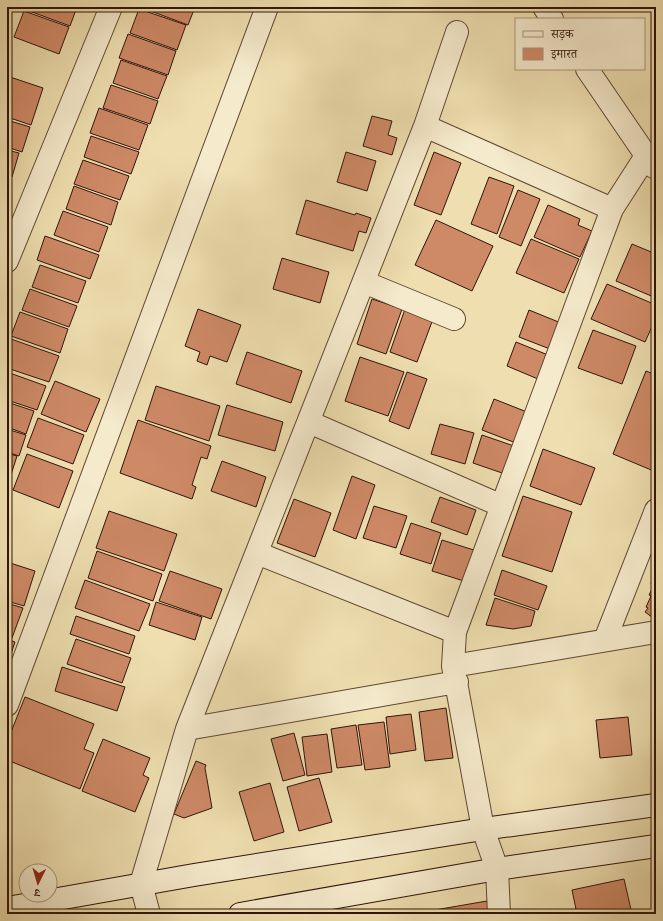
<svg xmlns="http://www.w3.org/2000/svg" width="663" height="921" font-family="'IM FELL DW Pica','Noto Serif Devanagari',serif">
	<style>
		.building { fill: #ce8967; stroke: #301409 }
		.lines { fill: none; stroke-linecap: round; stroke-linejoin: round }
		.street-casing { stroke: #604733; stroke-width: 24 }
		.secondary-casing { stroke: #301409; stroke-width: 24 }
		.street { stroke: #f5eacc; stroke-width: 22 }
		.secondary { stroke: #f5eacc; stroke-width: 22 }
	</style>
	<rect width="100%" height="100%" fill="#efdfb0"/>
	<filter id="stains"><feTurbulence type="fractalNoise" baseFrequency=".005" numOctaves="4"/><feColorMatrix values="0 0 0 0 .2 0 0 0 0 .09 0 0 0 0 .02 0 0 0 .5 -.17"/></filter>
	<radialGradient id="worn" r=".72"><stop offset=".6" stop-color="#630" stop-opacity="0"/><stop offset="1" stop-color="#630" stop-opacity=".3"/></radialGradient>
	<path class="building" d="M 25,7 L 77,7 L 70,26 L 24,9 Z
		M 140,7 L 195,7 L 188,25 Z
		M 139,9 L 186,25 L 177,50 L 130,33 Z
		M 24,11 L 69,27 L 59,54 L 14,37 Z
		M 128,34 L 176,51 L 168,75 L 119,58 Z
		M 121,60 L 167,76 L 158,99 L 113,83 Z
		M 7,76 L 43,88 L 31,125 L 7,117 Z
		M 111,85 L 158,101 L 150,124 L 103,108 Z
		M 99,108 L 148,125 L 139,150 L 90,133 Z
		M 372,116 L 392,121 L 388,135 L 397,138 L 392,155 L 363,146 Z
		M 7,120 L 30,127 L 22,152 L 7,147 Z
		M 91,136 L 139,152 L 131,174 L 84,157 Z
		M 7,150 L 19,153 L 12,177 L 7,175 Z
		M 346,152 L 376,161 L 367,191 L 337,182 Z
		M 434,152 L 461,163 L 441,215 L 414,205 Z
		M 83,160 L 129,176 L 120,200 L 74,184 Z
		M 489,177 L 514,186 L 497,234 L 471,224 Z
		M 74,186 L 118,202 L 111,225 L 66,209 Z
		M 518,190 L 540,199 L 521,246 L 499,237 Z
		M 306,200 L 355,215 L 356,213 L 371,218 L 366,233 L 359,231 L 353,251 L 296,234 Z
		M 548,205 L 580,219 L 578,225 L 592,231 L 580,257 L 534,237 Z
		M 63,211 L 108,227 L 99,252 L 54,235 Z
		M 436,220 L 493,246 L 472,291 L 415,265 Z
		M 45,236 L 99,255 L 90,279 L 37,260 Z
		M 531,239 L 579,259 L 564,293 L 516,273 Z
		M 632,244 L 656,254 L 656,298 L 616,281 Z
		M 282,258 L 329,272 L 320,303 L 273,289 Z
		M 40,265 L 86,281 L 78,303 L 32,287 Z
		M 607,284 L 656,305 L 656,318 L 645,342 L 591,319 Z
		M 30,289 L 77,306 L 69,327 L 22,310 Z
		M 372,299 L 402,309 L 386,354 L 357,344 Z
		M 198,309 L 241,325 L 227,362 L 210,356 L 207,365 L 197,361 L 200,352 L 185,346 Z
		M 405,309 L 433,319 L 417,362 L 390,352 Z
		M 529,310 L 561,323 L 550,349 L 519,337 Z
		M 20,312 L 68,329 L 60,353 L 11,336 Z
		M 593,330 L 636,346 L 622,384 L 578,368 Z
		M 11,339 L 59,356 L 49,382 L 7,368 L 7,350 Z
		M 516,342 L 548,355 L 538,379 L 507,366 Z
		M 247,352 L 302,371 L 291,403 L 236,384 Z
		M 360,357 L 404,372 L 388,416 L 345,401 Z
		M 646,371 L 656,375 L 656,472 L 613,454 Z
		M 7,372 L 46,386 L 37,410 L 7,400 Z
		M 407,372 L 427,379 L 409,429 L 389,421 Z
		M 55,381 L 100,399 L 86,432 L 41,414 Z
		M 156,386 L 220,406 L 209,441 L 145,420 Z
		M 494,399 L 527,412 L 516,443 L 482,430 Z
		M 7,402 L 34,411 L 26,434 L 7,427 Z
		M 227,405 L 283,422 L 275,451 L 218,435 Z
		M 38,418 L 84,435 L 73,464 L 27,447 Z
		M 138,420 L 211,446 L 207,459 L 201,457 L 192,485 L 196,487 L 192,499 L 120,473 Z
		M 440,424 L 474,433 L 465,464 L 431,454 Z
		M 7,429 L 26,435 L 19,456 L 7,452 Z
		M 482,435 L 514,446 L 505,474 L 473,463 Z
		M 543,449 L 595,468 L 581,505 L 530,486 Z
		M 7,453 L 17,456 L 9,481 L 7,480 Z
		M 27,454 L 73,471 L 59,508 L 13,490 Z
		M 222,461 L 266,477 L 256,507 L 211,491 Z
		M 352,476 L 375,485 L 356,539 L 333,530 Z
		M 523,496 L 572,512 L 552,572 L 502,556 Z
		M 440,497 L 476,510 L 467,535 L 431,522 Z
		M 294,499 L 331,513 L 315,557 L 277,543 Z
		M 374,506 L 407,516 L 396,548 L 363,538 Z
		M 109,511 L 177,534 L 164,571 L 96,548 Z
		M 411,523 L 441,533 L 431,564 L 400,554 Z
		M 442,540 L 477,551 L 467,582 L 432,571 Z
		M 97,551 L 162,574 L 153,601 L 88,578 Z
		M 7,562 L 35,571 L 24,606 L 7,601 Z
		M 502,570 L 547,586 L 538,610 L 494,595 Z
		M 170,571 L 222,589 L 211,619 L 159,601 Z
		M 656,574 L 656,620 L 645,612 L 648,608 L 646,607 L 651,596 L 649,595 L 654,585 L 651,584 Z
		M 85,580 L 150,604 L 139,631 L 75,608 Z
		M 495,598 L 535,611 L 531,626 L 513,629 L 486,625 Z
		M 156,602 L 202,617 L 195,640 L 149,625 Z
		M 7,603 L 23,608 L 12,638 L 7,636 Z
		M 76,616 L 135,636 L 129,654 L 70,634 Z
		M 7,639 L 15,642 L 7,666 Z
		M 76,639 L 131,658 L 122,683 L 67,664 Z
		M 62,667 L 125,687 L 117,711 L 55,691 Z
		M 25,697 L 94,724 L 84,749 L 94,753 L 80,789 L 7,760 L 7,742 Z
		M 446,708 L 453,758 L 425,761 L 419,712 Z
		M 411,714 L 416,750 L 390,754 L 386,717 Z
		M 628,717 L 632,755 L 600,758 L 596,720 Z
		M 384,722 L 390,767 L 365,770 L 358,725 Z
		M 356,725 L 362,765 L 337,768 L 331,729 Z
		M 294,733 L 305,775 L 283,781 L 271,739 Z
		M 327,734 L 332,772 L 307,776 L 302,737 Z
		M 103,739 L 150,758 L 143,775 L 149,778 L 135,812 L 82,791 Z
		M 196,761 L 206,765 L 205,768 L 212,808 L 184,818 L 174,814 Z
		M 319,778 L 332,822 L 299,831 L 287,787 Z
		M 270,783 L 284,832 L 254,841 L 239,792 Z
		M 624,879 L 632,914 L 577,914 L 572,890 Z
		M 487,901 L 489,914 L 430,914 L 429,911 Z"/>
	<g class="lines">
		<defs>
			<path id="street" d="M 544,7 L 552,19
				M 587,69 L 654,167
				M 425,126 L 457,32
				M 7,261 L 111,7
				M 364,282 L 454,319
				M 309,422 L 502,506
				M 257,553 L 455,632
				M 605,640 L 656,510
				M 453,666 L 656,632
				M 7,705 L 267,7
				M 187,729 L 457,682
				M 149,914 L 141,884 L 187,729 L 425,126 L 612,209
				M 499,914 L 497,869 L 483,829 L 453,666 L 455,632 L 612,209 L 646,156"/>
			<path id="secondary" d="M 7,908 L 194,875 L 483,829 L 656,805
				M 240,914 L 497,869 L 656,846"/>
		</defs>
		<use href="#street" class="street-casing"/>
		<use href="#secondary" class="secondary-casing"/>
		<use href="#street" class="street"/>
		<use href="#secondary" class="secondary"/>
	</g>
	<rect width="663" height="921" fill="none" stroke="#efdfb0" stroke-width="24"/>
	<rect x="8" y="8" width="647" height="905" fill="none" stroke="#301409" stroke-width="2"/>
	<rect x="12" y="12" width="639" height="897" fill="none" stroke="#301409"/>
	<rect x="515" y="18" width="130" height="52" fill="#f5eacc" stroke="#a6947e"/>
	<rect x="523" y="31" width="20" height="6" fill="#f5eacc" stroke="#a6947e"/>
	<text x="551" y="38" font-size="12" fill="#301409">सड़क</text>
	<rect x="523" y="48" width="20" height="12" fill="#ce8967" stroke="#a6947e"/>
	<text x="551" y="58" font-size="12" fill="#301409">इमारत</text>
	<g transform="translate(38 883) rotate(185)"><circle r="19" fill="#f5eacc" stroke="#a6947e"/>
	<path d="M0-3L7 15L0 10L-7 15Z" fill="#8f2418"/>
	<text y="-6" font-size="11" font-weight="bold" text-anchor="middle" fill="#301409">उ</text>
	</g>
	<rect width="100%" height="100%" filter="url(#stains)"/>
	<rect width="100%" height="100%" fill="url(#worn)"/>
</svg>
